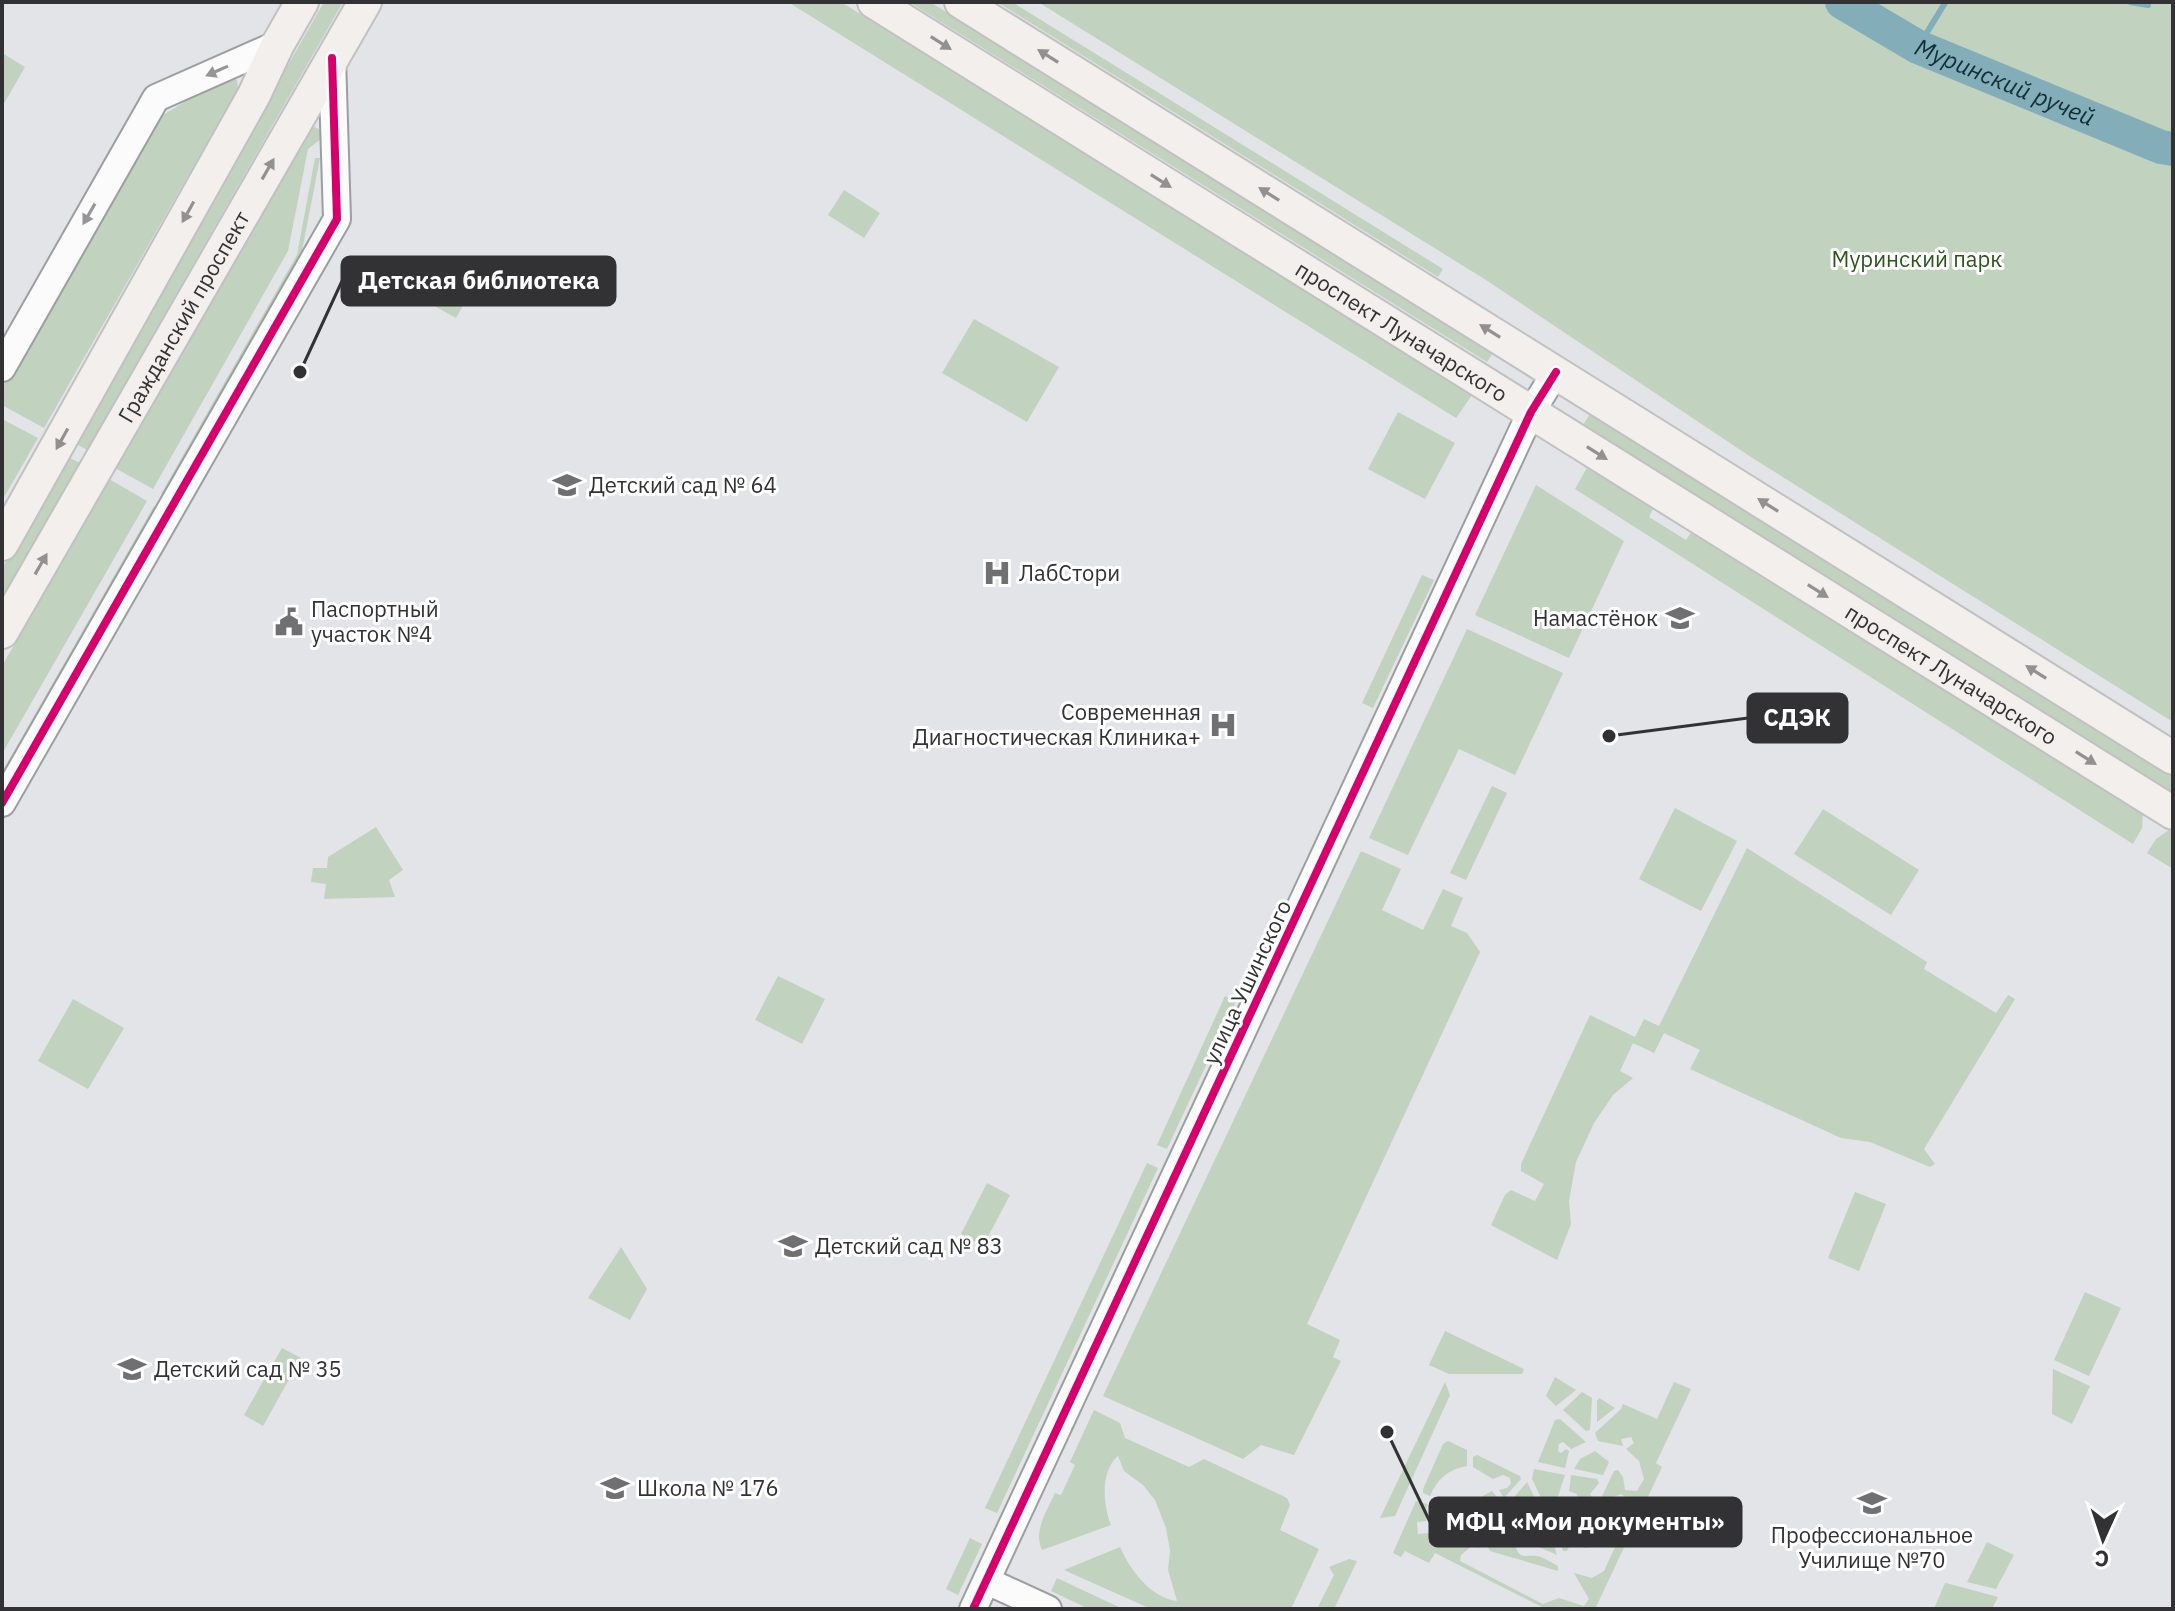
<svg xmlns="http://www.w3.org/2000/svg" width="2175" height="1611" font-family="'IBM Plex Sans',sans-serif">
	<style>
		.green { fill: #c1d2be }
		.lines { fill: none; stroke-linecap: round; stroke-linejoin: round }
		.stream { stroke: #84adba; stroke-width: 6 }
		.river { stroke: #84adba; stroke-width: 34 }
		.minor-casing { stroke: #9d9ea0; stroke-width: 30 }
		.major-casing { stroke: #c0c1c2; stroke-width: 36 }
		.minor { stroke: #fbfbfb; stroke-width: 26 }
		.major { stroke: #f3efec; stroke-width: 32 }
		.cycleway-casing { stroke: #fff; stroke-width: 13 }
		.cycleway { stroke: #d6006c; stroke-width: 8 }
		.oneway { fill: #929090 }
		.oneway2 { fill: #969698 }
		.labels { text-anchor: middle; stroke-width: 6; stroke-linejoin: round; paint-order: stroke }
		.park-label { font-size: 22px; fill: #2c541c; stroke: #fff }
		.street-label { font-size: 22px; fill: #323234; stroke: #fff }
		.poi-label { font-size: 22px; fill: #323234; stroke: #fff; text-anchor: start }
		.water-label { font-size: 24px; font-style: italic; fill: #112f37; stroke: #fff }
		.leader { fill: none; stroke: #323234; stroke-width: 3 }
		.callout-dot { fill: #323234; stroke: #fff; stroke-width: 3 }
		.callout { fill: #323234; stroke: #323234; stroke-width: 3 }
		.callout-label { font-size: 24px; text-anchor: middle; font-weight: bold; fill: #fff }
	</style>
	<rect width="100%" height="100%" fill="#e2e4e7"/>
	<path class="green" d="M 324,2 L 343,2 L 87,450 L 73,442 Z
		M 788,2 L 841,2 L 1472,395 L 1456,418 Z
		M 909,2 L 930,2 L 1493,353 L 1487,362 Z
		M 997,2 L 1012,2 L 1443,269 L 1438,277 Z
		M 1038,2 L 2173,2 L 2173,722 L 1754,459 L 1486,280 Z
		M 2,53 L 25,67 L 2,107 Z
		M 226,77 L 237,80 L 238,88 L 44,428 L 2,405 L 2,388 L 153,125 L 163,115 Z
		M 314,127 L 319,129 L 322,138 L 308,149 L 288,251 L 153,489 L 115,468 L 308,129 Z
		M 315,158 L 320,158 L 301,256 L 165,495 L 161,494 L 297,255 Z
		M 844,190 L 880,213 L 864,238 L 828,215 Z
		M 451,280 L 471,291 L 456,318 L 436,307 Z
		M 974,319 L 1059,367 L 1027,422 L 942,373 Z
		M 1398,412 L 1455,443 L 1425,499 L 1368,469 Z
		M 1590,414 L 2173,778 L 2173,793 L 1583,425 Z
		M 2,419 L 38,438 L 2,501 Z
		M 66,456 L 80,463 L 2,600 L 2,568 Z
		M 1588,466 L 1653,509 L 1649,517 L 1686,540 L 1691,533 L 2143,814 L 2142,828 L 2133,844 L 1575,489 Z
		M 109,479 L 147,501 L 2,754 L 2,666 Z
		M 1536,485 L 1624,541 L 1569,658 L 1475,615 Z
		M 154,506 L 158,508 L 2,781 L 2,772 Z
		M 1422,575 L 1434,580 L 1373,708 L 1362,703 Z
		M 1467,629 L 1563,673 L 1515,775 L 1459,749 L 1408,855 L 1369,838 Z
		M 1492,786 L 1507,793 L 1466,880 L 1450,873 Z
		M 1675,808 L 1737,841 L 1701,911 L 1639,879 Z
		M 1823,809 L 1919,870 L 1891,915 L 1794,854 Z
		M 376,827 L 403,870 L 389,880 L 395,897 L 324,899 L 326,884 L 311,882 L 313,868 L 327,868 L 328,857 Z
		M 2169,830 L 2173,833 L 2173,869 L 2147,853 L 2156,839 Z
		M 1747,848 L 1927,962 L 1924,969 L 1996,1013 L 2008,995 L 2015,999 L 1924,1149 L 1935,1164 L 1930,1167 L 1870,1142 L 1841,1138 L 1690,1069 L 1700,1050 L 1664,1033 L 1654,1053 L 1633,1043 L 1620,1071 L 1633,1078 L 1613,1095 L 1594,1123 L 1576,1162 L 1569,1201 L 1571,1224 L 1557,1260 L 1491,1225 L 1505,1195 L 1511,1190 L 1535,1201 L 1544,1184 L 1521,1171 L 1521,1164 L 1590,1015 L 1635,1037 L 1644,1019 L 1659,1026 Z
		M 1361,851 L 1401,869 L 1382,910 L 1423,930 L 1443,889 L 1463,898 L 1451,926 L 1467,933 L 1480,952 L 1307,1324 L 1340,1340 L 1333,1357 L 1341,1361 L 1294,1455 L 1261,1445 L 1243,1459 L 1103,1396 Z
		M 778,976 L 825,999 L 802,1044 L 755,1020 Z
		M 1225,996 L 1236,1001 L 1167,1149 L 1157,1145 Z
		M 73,999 L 124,1028 L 88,1089 L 38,1061 Z
		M 1147,1163 L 1158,1168 L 997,1513 L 985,1508 Z
		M 987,1183 L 1010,1195 L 983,1246 L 961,1234 Z
		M 1855,1192 L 1886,1204 L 1859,1271 L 1828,1258 Z
		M 621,1247 L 647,1289 L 630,1320 L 588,1298 Z
		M 2085,1292 L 2121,1308 L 2089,1376 L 2054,1360 Z
		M 1445,1331 L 1524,1369 L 1522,1374 L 1449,1374 L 1429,1365 Z
		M 282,1348 L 301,1358 L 263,1426 L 244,1415 Z
		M 2053,1369 L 2090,1386 L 2072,1424 L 2052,1414 Z
		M 1555,1377 L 1576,1390 L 1556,1406 L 1546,1396 Z
		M 1445,1382 L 1450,1395 L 1395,1516 L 1380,1518 Z
		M 1674,1382 L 1691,1389 L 1656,1463 L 1662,1467 L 1595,1609 L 1546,1609 L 1435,1553 L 1429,1563 L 1405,1551 L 1401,1557 L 1393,1553 L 1416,1501 L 1427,1504 L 1426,1521 L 1417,1522 L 1418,1534 L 1429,1533 L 1444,1543 L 1457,1537 L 1456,1530 L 1440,1516 L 1438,1510 L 1481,1529 L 1480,1548 L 1472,1546 L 1461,1555 L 1460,1561 L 1543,1604 L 1559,1598 L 1584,1606 L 1589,1599 L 1574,1573 L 1592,1578 L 1604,1571 L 1633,1508 L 1633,1502 L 1621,1494 L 1611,1498 L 1602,1522 L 1594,1528 L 1594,1541 L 1589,1547 L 1584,1548 L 1580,1544 L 1589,1523 L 1595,1519 L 1593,1515 L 1614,1471 L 1618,1470 L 1623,1477 L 1625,1490 L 1637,1491 L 1644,1479 L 1639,1461 L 1626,1449 L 1634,1443 L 1631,1437 L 1621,1439 L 1623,1446 L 1598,1441 L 1595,1433 L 1621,1409 L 1623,1404 L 1657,1419 Z
		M 1582,1392 L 1592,1398 L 1590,1430 L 1586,1431 L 1563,1410 Z
		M 1599,1398 L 1615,1408 L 1597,1422 L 1597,1401 Z
		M 1094,1410 L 1120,1423 L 1125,1438 L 1189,1467 L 1204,1459 L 1287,1498 L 1290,1505 L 1280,1530 L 1319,1549 L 1291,1609 L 1151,1609 L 1064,1570 L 1120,1547 C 1130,1570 1151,1598 1177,1601 L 1168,1570 L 1170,1550 L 1166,1528 L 1155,1500 L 1143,1485 L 1124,1471 L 1118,1456 C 1100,1471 1103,1505 1111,1525 L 1042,1550 C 1033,1531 1047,1511 1055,1493 L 1061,1495 L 1075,1465 L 1070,1462 Z
		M 1560,1419 L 1586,1442 L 1571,1449 L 1563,1442 L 1559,1444 L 1558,1451 L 1561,1453 L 1566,1449 L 1569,1451 L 1565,1468 L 1538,1462 L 1555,1420 Z
		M 1448,1441 L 1467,1450 L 1467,1466 C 1449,1469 1437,1479 1430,1496 L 1423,1493 L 1423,1489 L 1443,1444 Z
		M 1595,1451 L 1609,1462 L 1603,1475 L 1574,1469 L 1580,1459 Z
		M 1477,1455 L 1520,1476 L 1521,1479 L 1504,1498 L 1499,1490 L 1507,1488 L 1511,1484 L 1510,1478 L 1503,1475 L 1493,1479 L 1473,1467 L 1473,1457 Z
		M 1534,1469 L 1565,1475 L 1556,1502 L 1548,1512 L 1532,1479 Z
		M 1571,1475 L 1597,1479 L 1599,1483 L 1590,1494 L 1592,1498 L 1585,1512 L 1557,1514 L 1566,1500 L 1577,1498 L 1577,1494 L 1569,1491 Z
		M 1527,1482 L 1542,1513 L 1537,1515 L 1521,1512 L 1509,1503 Z
		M 1492,1491 L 1501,1502 L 1489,1517 L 1477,1518 L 1469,1514 L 1470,1497 L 1477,1499 Z
		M 1505,1507 C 1509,1513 1517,1517 1520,1522 C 1525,1533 1524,1540 1539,1538 L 1538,1525 L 1547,1522 L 1557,1555 L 1504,1532 L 1499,1523 L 1494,1520 Z
		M 1580,1519 L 1581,1522 L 1567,1551 L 1563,1551 L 1554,1521 Z
		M 1488,1533 L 1515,1545 C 1519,1560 1526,1555 1537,1556 C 1543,1557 1552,1563 1558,1566 L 1558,1571 L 1490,1551 L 1487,1546 Z
		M 970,1538 L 982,1544 L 958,1595 L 946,1589 Z
		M 1987,1542 L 2014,1555 L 1996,1589 L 1967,1582 Z
		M 1349,1559 L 1357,1561 L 1334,1609 L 1317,1609 L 1334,1575 L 1329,1567 Z
		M 1057,1578 L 1123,1609 L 1089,1609 L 1051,1591 Z
		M 1945,1583 L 1946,1583 L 1998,1597 L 1992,1609 L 1934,1609 Z"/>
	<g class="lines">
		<path class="stream" d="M 2130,2 L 2148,5
			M 1918,47 L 1945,3"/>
		<path class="river" id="s1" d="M 1842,2 L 1918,47 L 2161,147 L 2173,149"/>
		<defs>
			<path id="minor" d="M 2,368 L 156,98 L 278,44
				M 2,803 L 337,219 L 332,58
				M 987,1581 L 1048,1609
				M 973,1609 L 1531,412 L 1556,372"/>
			<g id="major">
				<path id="s2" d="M 874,2 L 2173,813"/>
				<path d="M 961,2 L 2173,758"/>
				<path d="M 2,544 L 254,95 L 278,44 L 302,2"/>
				<path id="s3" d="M 2,632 L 365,2"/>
			</g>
		</defs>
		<use href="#minor" class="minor-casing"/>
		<use href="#major" class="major-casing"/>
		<use href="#minor" class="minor"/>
		<use href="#major" class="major"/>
		<defs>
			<path id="cycleway" d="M 2,803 L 337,219 L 332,58
				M 973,1609 L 1531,412 L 1556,372"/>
		</defs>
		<use href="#cycleway" class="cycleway-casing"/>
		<use href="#cycleway" class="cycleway"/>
	</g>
	<defs><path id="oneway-solid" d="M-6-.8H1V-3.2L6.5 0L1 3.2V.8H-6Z" transform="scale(2)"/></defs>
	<g class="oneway">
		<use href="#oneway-solid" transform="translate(941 43) rotate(32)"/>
		<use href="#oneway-solid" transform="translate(1048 56) rotate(-148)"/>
		<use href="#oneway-solid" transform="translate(268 169) rotate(-60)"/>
		<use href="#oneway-solid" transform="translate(1161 181) rotate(32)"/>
		<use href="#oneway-solid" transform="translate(1269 194) rotate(-148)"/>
		<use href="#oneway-solid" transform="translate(188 212) rotate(119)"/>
		<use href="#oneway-solid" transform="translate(1490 331) rotate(-148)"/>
		<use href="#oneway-solid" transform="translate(62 439) rotate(119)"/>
		<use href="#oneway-solid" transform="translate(1597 453) rotate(32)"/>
		<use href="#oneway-solid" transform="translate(1768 505) rotate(-148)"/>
		<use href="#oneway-solid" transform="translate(41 564) rotate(-60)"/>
		<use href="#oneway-solid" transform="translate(1818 591) rotate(32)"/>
		<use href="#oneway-solid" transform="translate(2036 672) rotate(-148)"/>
		<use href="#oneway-solid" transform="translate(2086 758) rotate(32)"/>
	</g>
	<g class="oneway2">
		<use href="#oneway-solid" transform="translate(217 71) rotate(156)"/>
		<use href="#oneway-solid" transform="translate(89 214) rotate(120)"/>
	</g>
	<defs>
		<symbol id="school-bare" viewBox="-9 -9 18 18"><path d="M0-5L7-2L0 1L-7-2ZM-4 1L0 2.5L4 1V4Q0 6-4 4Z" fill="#707073" stroke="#fff" stroke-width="2.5" paint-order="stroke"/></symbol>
		<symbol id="hospital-bare" viewBox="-9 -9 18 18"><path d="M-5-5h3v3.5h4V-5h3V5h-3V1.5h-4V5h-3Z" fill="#707073" stroke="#fff" stroke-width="2.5" paint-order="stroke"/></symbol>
		<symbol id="civic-bare" viewBox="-9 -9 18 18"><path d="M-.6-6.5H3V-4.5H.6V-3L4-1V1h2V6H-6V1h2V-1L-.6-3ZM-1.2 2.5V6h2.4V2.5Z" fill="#707073" stroke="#fff" stroke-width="2.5" paint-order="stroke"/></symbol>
		<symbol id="university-bare" viewBox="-9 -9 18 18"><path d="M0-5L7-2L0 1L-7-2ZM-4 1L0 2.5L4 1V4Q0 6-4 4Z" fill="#707073" stroke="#fff" stroke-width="2.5" paint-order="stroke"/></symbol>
	</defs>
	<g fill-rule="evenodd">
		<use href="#school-bare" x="547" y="465" width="40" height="40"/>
		<use href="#hospital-bare" x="977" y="553" width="40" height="40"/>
		<use href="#school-bare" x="1660" y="598" width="40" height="40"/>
		<use href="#civic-bare" x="269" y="602" width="40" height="40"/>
		<use href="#hospital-bare" x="1203" y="705" width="40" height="40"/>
		<use href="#school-bare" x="773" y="1226" width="40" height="40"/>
		<use href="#school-bare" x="112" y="1349" width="40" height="40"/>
		<use href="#school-bare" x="595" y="1468" width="40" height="40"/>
		<use href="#university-bare" x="1852" y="1483" width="40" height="40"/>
	</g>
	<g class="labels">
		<g class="park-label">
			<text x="1917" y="267">Муринский парк</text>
		</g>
		<g class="street-label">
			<text dy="8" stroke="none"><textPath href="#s3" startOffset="364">Гражданский проспект</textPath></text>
			<text dy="8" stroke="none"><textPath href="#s2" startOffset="622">проспект Луначарского</textPath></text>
			<text dy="8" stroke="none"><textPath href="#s2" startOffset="1270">проспект Луначарского</textPath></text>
			<text transform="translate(1247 982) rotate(-65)" y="8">улица Ушинского</text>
		</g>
		<g class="poi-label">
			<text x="589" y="493">Детский сад № 64</text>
			<text x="1019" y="581">ЛабСтори</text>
			<text x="311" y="617">Паспортный<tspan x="311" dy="25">участок №4</tspan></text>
			<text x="1658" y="626" text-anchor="end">Намастёнок</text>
			<text x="1201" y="720" text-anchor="end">Современная<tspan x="1201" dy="25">Диагностическая Клиника+</tspan></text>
			<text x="815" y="1254">Детский сад № 83</text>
			<text x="154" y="1377">Детский сад № 35</text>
			<text x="637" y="1496">Школа № 176</text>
			<text x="1872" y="1543" text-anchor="middle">Профессиональное<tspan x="1872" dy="25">Училище №70</tspan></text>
		</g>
		<g class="water-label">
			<text dy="8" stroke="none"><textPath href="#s1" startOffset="182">Муринский ручей</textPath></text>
		</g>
	</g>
	<path class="leader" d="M300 372L342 281M1609 736L1748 718M1387 1432L1430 1522"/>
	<g class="callout-dot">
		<circle cx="300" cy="372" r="8"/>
		<circle cx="1609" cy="736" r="8"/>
		<circle cx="1387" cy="1432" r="8"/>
	</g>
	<g class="callout">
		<rect x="342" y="257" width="273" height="48" rx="8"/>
		<rect x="1748" y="694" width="99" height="48" rx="8"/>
		<rect x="1430" y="1498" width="311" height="48" rx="8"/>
	</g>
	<g class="callout-label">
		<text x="479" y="289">Детская библиотека</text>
		<text x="1797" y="726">СДЭК</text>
		<text x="1585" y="1530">МФЦ «Мои документы»</text>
	</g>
	<rect width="2175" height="1611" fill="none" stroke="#323234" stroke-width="8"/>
	<g transform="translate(2103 1539) rotate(183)" stroke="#ffffff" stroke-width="6" paint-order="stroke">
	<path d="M0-6L14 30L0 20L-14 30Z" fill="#323234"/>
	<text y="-12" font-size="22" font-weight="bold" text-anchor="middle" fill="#323234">С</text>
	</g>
</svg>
